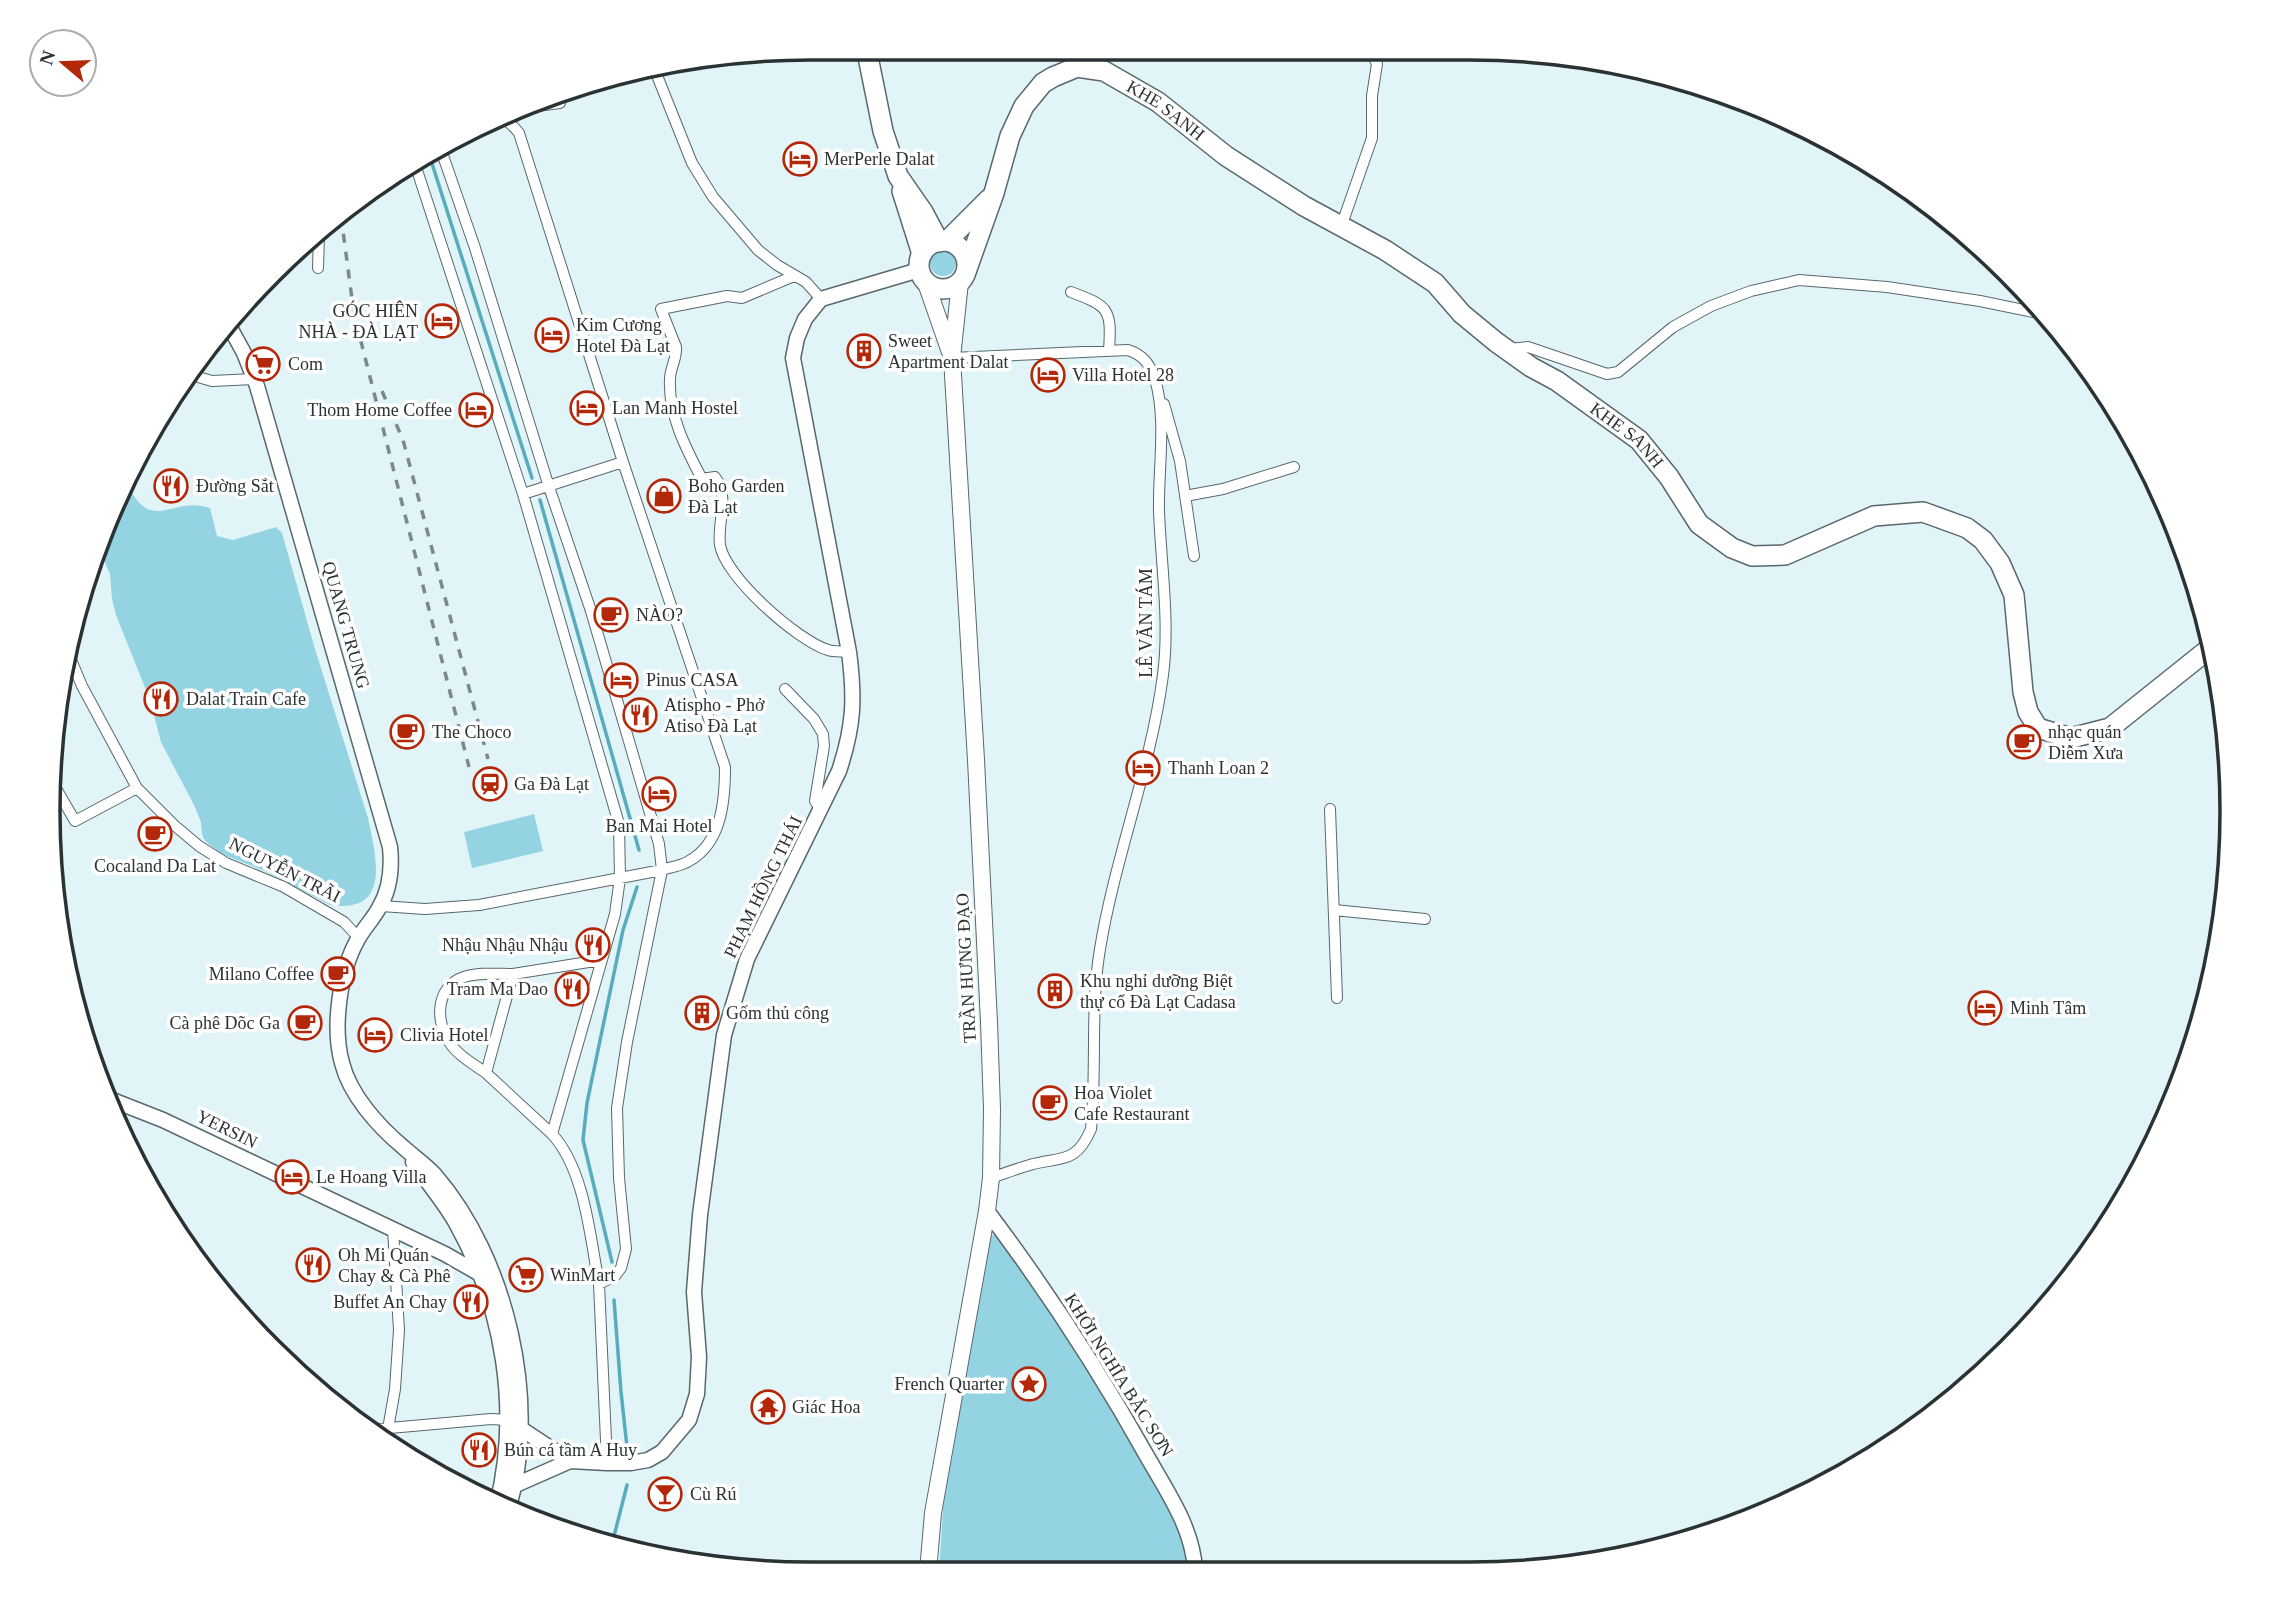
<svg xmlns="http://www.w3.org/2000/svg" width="2279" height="1622" font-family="Georgia,serif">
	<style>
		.green { fill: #94d4e2 }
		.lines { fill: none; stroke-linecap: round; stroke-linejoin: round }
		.stream { stroke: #59acbd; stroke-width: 3.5 }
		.street-casing { stroke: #58686c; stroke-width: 12 }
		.secondary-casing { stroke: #58686c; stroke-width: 17 }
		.primary-casing { stroke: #58686c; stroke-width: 18 }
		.highway-casing { stroke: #58686c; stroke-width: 22 }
		.street { stroke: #fff; stroke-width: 10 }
		.secondary { stroke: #fff; stroke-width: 14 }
		.primary { stroke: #fff; stroke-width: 16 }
		.highway { stroke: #fff; stroke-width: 19 }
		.rail { stroke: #7c888b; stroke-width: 3.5; stroke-dasharray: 9 9; stroke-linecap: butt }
		.labels { text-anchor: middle; stroke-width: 7; stroke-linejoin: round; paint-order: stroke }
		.street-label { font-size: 18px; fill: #2b3234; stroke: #fff }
		.poi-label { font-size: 18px; fill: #2b3234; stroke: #fff; text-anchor: start }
		.rim { fill: none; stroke: #2b3234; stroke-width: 3.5 }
	</style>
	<rect width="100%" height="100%" fill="#e1f4f8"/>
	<path class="green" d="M930 263a13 13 0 1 1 26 0a13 13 0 1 1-26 0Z
		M 124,478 C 152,539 170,494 210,508 L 217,536 L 233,540 L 276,527 L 282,533 L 315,649 L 368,818 C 376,857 392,914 330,905 L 267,872 L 222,854 L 205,841 L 202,834 L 201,822 L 194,805 L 161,742 L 150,700 L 116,615 L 112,599 L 110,574 L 98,547 Z
		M 534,814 L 543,851 L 472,868 L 464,832 Z
		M 999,1234 L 1076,1352 L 1156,1485 L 1186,1545 L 1188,1570 L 939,1572 L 944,1493 L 989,1236 Z"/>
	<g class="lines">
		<path class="stream" d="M 429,154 L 532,478
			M 540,500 L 639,850
			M 612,1262 L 583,1140 L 587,1103 L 623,930 L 637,887
			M 614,1300 L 621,1392 L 627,1447
			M 611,1548 L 627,1485"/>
		<defs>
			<path id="street" d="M 654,68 L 692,163 L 713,197 L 758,250 L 777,265 L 806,282 L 821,299
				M 510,122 L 521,108 L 560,103
				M 440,147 L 475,248 L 549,487 L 591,611 L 659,844 L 662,870 L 627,1042 L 617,1108 L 619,1178 L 626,1249 L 621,1268 L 615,1276 L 599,1284 L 607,1463
				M 414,161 L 523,494 L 619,824 L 620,878 L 615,914 L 552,1134 C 585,1170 590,1237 599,1284
				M 1341,227 L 1372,138 L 1372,96 L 1377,64 L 1369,47
				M 318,268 L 319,235
				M 794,276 L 742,298 L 727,296 L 661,309 L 676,347 C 677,359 670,368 670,379 C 668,414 686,449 702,479 L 715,477 C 730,497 717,522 720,545 C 725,577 798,641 828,650 C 834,652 843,651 849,652
				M 1071,292 C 1108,306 1112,308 1109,350
				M 1509,349 L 1528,347 L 1607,374 L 1618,372 L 1673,327 L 1711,306 L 1751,291 L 1799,280 L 1887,287 L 1980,301 L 2048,315
				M 952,358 L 1128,350 C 1143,355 1150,364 1155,379 C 1167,419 1158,470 1159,511 C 1161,565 1170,622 1163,675 C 1151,767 1115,857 1100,949 C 1090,1008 1097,1070 1091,1129 C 1077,1162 1064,1157 1033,1164 C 1019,1168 1005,1173 991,1178
				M 191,375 L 212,381 L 254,379
				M 1164,404 L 1180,461 L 1194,556
				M 523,494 L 623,462
				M 1185,496 L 1223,489 L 1294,467
				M 66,648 L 82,686 L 137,788 L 174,825 L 199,846 L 226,863 L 284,887 L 344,922 L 359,938
				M 785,689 L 814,719 L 823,734 L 824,746 L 815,801 L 821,810
				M 54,785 L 75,821 L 137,788
				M 1330,809 L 1337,998
				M 381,906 L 425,909 L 479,905 L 662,870 C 671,867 681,866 689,861 C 722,843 725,800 725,767 L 623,462 L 519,133 C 510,122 504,116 490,121
				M 1334,910 L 1425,919
				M 486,1073 C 475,1065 460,1057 452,1046 C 435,1025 434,987 464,977 C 478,972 498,974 513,974
				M 552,1134 L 486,1073 L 513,974 L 601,960
				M 388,1429 L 395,1389 L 399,1330 L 393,1229
				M 367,1430 L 491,1419 L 508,1420"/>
			<path id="secondary" d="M 227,322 L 244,353 L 257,386 L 390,847 C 392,867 390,890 379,908 C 373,919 364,928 358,939 C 340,970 332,1027 342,1063 C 350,1095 378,1126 403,1147 C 414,1157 425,1164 435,1175 C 507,1258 541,1404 508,1509
				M 107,1098 L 163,1120 L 445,1254 L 480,1274 L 494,1291
				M 413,1162 C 427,1182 444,1202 456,1223 C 504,1309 520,1410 497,1505
				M 987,1211 C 1046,1289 1100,1372 1148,1458 C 1168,1493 1193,1529 1195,1570
				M 508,1420 L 570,1461 L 607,1463 L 631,1463 L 648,1460 L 662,1452 L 689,1420 L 697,1394 L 699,1357 L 694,1292 L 700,1215 L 724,1035 L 747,959 L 839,771 C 854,726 855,698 849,652 L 793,358 L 797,338 L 805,319 L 821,299 L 919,270
				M 511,1487 L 570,1461"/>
			<path id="primary" d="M 926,283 L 950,352
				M 928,1572 L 933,1513 L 987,1211 L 991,1178 L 992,1109 L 989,1022 L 976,760 L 952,358 L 960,282"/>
			<g id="highway">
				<path d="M 866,47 L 883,131 L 898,176 L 923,212 L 939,242"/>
				<path d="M 902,191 L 922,254"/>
				<path d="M 947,241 L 989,199"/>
				<circle cx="943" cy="265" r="24"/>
				<path id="s1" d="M 967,269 L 994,193 L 1010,136 L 1024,106 L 1043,83 L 1053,77 L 1077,67 L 1104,71 L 1158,102 L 1226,156 L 1304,206 L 1385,250 L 1435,283 L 1462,314 L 1496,342 L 1531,367 L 1557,381 L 1639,440 L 1669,477 L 1699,524 L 1732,548 L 1752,556 L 1785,555 L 1874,516 L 1923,512 L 1967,528 L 1983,540 L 2000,563 L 2014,595 L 2023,692 L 2028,712 L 2038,728 L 2071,738 L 2110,728 L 2210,648"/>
			</g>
		</defs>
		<use href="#street" class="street-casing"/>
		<use href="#secondary" class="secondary-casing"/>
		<use href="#primary" class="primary-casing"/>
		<use href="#highway" class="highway-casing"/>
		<use href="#street" class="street"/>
		<use href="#secondary" class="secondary"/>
		<use href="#primary" class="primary"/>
		<use href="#highway" class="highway"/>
		<path class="rail" d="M 341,216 L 354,314 L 469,767
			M 382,391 L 403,440 L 488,759"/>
	</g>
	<defs>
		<symbol id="hotel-ring" viewBox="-11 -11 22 22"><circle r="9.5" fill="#fff" stroke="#b4280a" stroke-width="1.5"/><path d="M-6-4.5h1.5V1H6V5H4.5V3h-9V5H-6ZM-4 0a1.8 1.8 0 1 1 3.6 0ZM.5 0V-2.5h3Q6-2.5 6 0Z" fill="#b4280a"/></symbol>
		<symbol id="building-ring" viewBox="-11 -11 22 22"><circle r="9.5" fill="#fff" stroke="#b4280a" stroke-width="1.5"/><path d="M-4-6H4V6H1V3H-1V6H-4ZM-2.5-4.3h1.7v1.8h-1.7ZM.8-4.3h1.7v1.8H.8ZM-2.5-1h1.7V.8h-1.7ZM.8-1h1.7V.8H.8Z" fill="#b4280a"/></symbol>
		<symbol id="supermarket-ring" viewBox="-11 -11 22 22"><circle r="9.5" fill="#fff" stroke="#b4280a" stroke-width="1.5"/><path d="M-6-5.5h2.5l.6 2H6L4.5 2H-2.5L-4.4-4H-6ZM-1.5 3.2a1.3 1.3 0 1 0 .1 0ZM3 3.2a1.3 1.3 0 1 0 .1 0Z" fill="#b4280a"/></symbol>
		<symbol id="restaurant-ring" viewBox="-11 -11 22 22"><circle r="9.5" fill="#fff" stroke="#b4280a" stroke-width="1.5"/><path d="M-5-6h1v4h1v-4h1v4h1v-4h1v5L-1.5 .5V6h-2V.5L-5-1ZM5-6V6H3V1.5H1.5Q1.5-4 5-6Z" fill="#b4280a"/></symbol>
		<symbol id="shop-ring" viewBox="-11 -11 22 22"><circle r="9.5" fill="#fff" stroke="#b4280a" stroke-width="1.5"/><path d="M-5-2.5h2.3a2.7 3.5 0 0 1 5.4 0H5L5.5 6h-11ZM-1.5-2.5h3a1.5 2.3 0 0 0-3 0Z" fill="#b4280a"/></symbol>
		<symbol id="cafe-ring" viewBox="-11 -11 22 22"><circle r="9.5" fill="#fff" stroke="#b4280a" stroke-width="1.5"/><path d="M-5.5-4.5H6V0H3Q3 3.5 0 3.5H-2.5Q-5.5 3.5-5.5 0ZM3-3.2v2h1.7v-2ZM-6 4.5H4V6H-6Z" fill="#b4280a"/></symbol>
		<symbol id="station-ring" viewBox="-11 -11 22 22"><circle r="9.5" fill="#fff" stroke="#b4280a" stroke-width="1.5"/><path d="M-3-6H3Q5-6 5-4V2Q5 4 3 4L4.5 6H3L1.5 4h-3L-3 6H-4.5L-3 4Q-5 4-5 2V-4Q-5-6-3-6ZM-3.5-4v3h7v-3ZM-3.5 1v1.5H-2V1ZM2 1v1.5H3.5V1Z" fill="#b4280a"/></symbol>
		<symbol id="sight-ring" viewBox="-11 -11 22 22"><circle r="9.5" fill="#fff" stroke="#b4280a" stroke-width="1.5"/><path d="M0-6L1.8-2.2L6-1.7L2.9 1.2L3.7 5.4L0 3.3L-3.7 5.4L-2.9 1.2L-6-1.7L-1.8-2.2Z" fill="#b4280a"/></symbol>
		<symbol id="temple-ring" viewBox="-11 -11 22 22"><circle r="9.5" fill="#fff" stroke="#b4280a" stroke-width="1.5"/><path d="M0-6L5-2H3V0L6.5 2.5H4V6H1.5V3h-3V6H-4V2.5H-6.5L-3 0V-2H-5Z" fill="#b4280a"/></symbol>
		<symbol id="bar-ring" viewBox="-11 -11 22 22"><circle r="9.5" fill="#fff" stroke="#b4280a" stroke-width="1.5"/><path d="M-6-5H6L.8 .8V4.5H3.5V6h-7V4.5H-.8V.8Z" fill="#b4280a"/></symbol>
	</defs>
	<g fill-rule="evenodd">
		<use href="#hotel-ring" x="781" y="140" width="38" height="38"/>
		<use href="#hotel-ring" x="423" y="302" width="38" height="38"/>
		<use href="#hotel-ring" x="533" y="316" width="38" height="38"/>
		<use href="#building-ring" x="845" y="332" width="38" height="38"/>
		<use href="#supermarket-ring" x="244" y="345" width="38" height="38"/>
		<use href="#hotel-ring" x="1029" y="356" width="38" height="38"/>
		<use href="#hotel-ring" x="568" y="389" width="38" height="38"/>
		<use href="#hotel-ring" x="457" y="391" width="38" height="38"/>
		<use href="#restaurant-ring" x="152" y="467" width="38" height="38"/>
		<use href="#shop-ring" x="645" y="477" width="38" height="38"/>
		<use href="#cafe-ring" x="592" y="596" width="38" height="38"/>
		<use href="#hotel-ring" x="602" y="661" width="38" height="38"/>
		<use href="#restaurant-ring" x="142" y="680" width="38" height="38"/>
		<use href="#restaurant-ring" x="621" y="696" width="38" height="38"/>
		<use href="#cafe-ring" x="388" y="713" width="38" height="38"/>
		<use href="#cafe-ring" x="2005" y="723" width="38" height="38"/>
		<use href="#hotel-ring" x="1124" y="749" width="38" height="38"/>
		<use href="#station-ring" x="471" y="765" width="38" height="38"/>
		<use href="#hotel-ring" x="640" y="775" width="38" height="38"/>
		<use href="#cafe-ring" x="136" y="815" width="38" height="38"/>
		<use href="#restaurant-ring" x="574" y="926" width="38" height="38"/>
		<use href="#cafe-ring" x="319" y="955" width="38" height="38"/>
		<use href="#restaurant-ring" x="553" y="970" width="38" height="38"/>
		<use href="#building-ring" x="1036" y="972" width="38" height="38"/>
		<use href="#hotel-ring" x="1966" y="989" width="38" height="38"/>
		<use href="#building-ring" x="683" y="994" width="38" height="38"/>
		<use href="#cafe-ring" x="286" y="1004" width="38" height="38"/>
		<use href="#hotel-ring" x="356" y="1016" width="38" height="38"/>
		<use href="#cafe-ring" x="1031" y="1084" width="38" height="38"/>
		<use href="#hotel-ring" x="273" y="1158" width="38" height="38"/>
		<use href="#restaurant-ring" x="294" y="1246" width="38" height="38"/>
		<use href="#supermarket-ring" x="507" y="1256" width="38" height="38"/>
		<use href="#restaurant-ring" x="452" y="1283" width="38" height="38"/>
		<use href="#sight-ring" x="1010" y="1365" width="38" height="38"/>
		<use href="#temple-ring" x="749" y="1388" width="38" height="38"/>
		<use href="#restaurant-ring" x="460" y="1431" width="38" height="38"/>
		<use href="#bar-ring" x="646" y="1475" width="38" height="38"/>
	</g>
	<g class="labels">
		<g class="street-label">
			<text dy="6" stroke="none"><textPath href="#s1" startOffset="341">KHE SANH</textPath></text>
			<text dy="6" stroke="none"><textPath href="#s1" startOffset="908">KHE SANH</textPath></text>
			<text transform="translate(1146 623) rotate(-90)" y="6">LÊ VĂN TÁM</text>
			<text transform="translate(346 625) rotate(74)" y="6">QUANG TRUNG</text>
			<text transform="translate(285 870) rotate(27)" y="6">NGUYỄN TRÃI</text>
			<text transform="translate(763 887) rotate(-64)" y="6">PHẠM HỒNG THÁI</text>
			<text transform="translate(966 968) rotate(-93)" y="6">TRẦN HƯNG ĐẠO</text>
			<text transform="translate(227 1129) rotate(26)" y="6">YERSIN</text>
			<text transform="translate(1119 1375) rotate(58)" y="6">KHỞI NGHĨA BẮC SƠN</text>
		</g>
		<g class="poi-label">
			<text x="824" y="165">MerPerle Dalat</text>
			<text x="418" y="317" text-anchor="end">GÓC HIÊN<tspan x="418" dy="21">NHÀ - ĐÀ LẠT</tspan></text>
			<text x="576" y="331">Kim Cương<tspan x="576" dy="21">Hotel Đà Lạt</tspan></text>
			<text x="888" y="347">Sweet<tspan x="888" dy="21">Apartment Dalat</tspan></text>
			<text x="288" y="370">Com</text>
			<text x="1072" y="381">Villa Hotel 28</text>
			<text x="612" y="414">Lan Manh Hostel</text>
			<text x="452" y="416" text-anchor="end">Thom Home Coffee</text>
			<text x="196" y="492">Đường Sắt</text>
			<text x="688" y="492">Boho Garden<tspan x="688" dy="21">Đà Lạt</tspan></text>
			<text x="636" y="621">NÀO?</text>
			<text x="646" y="686">Pinus CASA</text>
			<text x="186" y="705">Dalat Train Cafe</text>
			<text x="664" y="711">Atispho - Phở<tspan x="664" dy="21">Atiso Đà Lạt</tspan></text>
			<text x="432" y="738">The Choco</text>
			<text x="2048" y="738">nhạc quán<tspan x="2048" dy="21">Diễm Xưa</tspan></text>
			<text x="1168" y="774">Thanh Loan 2</text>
			<text x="514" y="790">Ga Đà Lạt</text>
			<text x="659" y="832" text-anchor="middle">Ban Mai Hotel</text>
			<text x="155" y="872" text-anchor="middle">Cocaland Da Lat</text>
			<text x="568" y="951" text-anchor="end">Nhậu Nhậu Nhậu</text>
			<text x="314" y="980" text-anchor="end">Milano Coffee</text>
			<text x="1080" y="987">Khu nghỉ dưỡng Biệt<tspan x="1080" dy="21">thự cổ Đà Lạt Cadasa</tspan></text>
			<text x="548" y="995" text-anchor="end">Tram Ma Dao</text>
			<text x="2010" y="1014">Minh Tâm</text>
			<text x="726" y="1019">Gốm thủ công</text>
			<text x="280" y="1029" text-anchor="end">Cà phê Dõc Ga</text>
			<text x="400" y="1041">Clivia Hotel</text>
			<text x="1074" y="1099">Hoa Violet<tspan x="1074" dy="21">Cafe Restaurant</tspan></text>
			<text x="316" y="1183">Le Hoang Villa</text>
			<text x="338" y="1261">Oh Mi Quán<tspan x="338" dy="21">Chay &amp; Cà Phê</tspan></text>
			<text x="550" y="1281">WinMart</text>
			<text x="447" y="1308" text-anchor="end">Buffet An Chay</text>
			<text x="1004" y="1390" text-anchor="end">French Quarter</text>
			<text x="792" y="1413">Giác Hoa</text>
			<text x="504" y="1456">Bún cá tầm A Huy</text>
			<text x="690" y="1500">Cù Rú</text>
		</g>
	</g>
	<path d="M0 0H2279V1622H0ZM811 60H1469A751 751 0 0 1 2220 811V811A751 751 0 0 1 1469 1562H811A751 751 0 0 1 60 811V811A751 751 0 0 1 811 60Z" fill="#fff" fill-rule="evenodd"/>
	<path class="rim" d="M811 60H1469A751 751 0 0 1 2220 811V811A751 751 0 0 1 1469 1562H811A751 751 0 0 1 60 811V811A751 751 0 0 1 811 60Z"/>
	<g transform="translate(63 63) rotate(289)"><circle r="33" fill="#ffffff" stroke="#aaadae" stroke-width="2"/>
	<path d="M0-5L12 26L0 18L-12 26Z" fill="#b4280a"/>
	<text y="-10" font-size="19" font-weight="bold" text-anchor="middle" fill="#2b3234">N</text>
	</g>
</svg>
